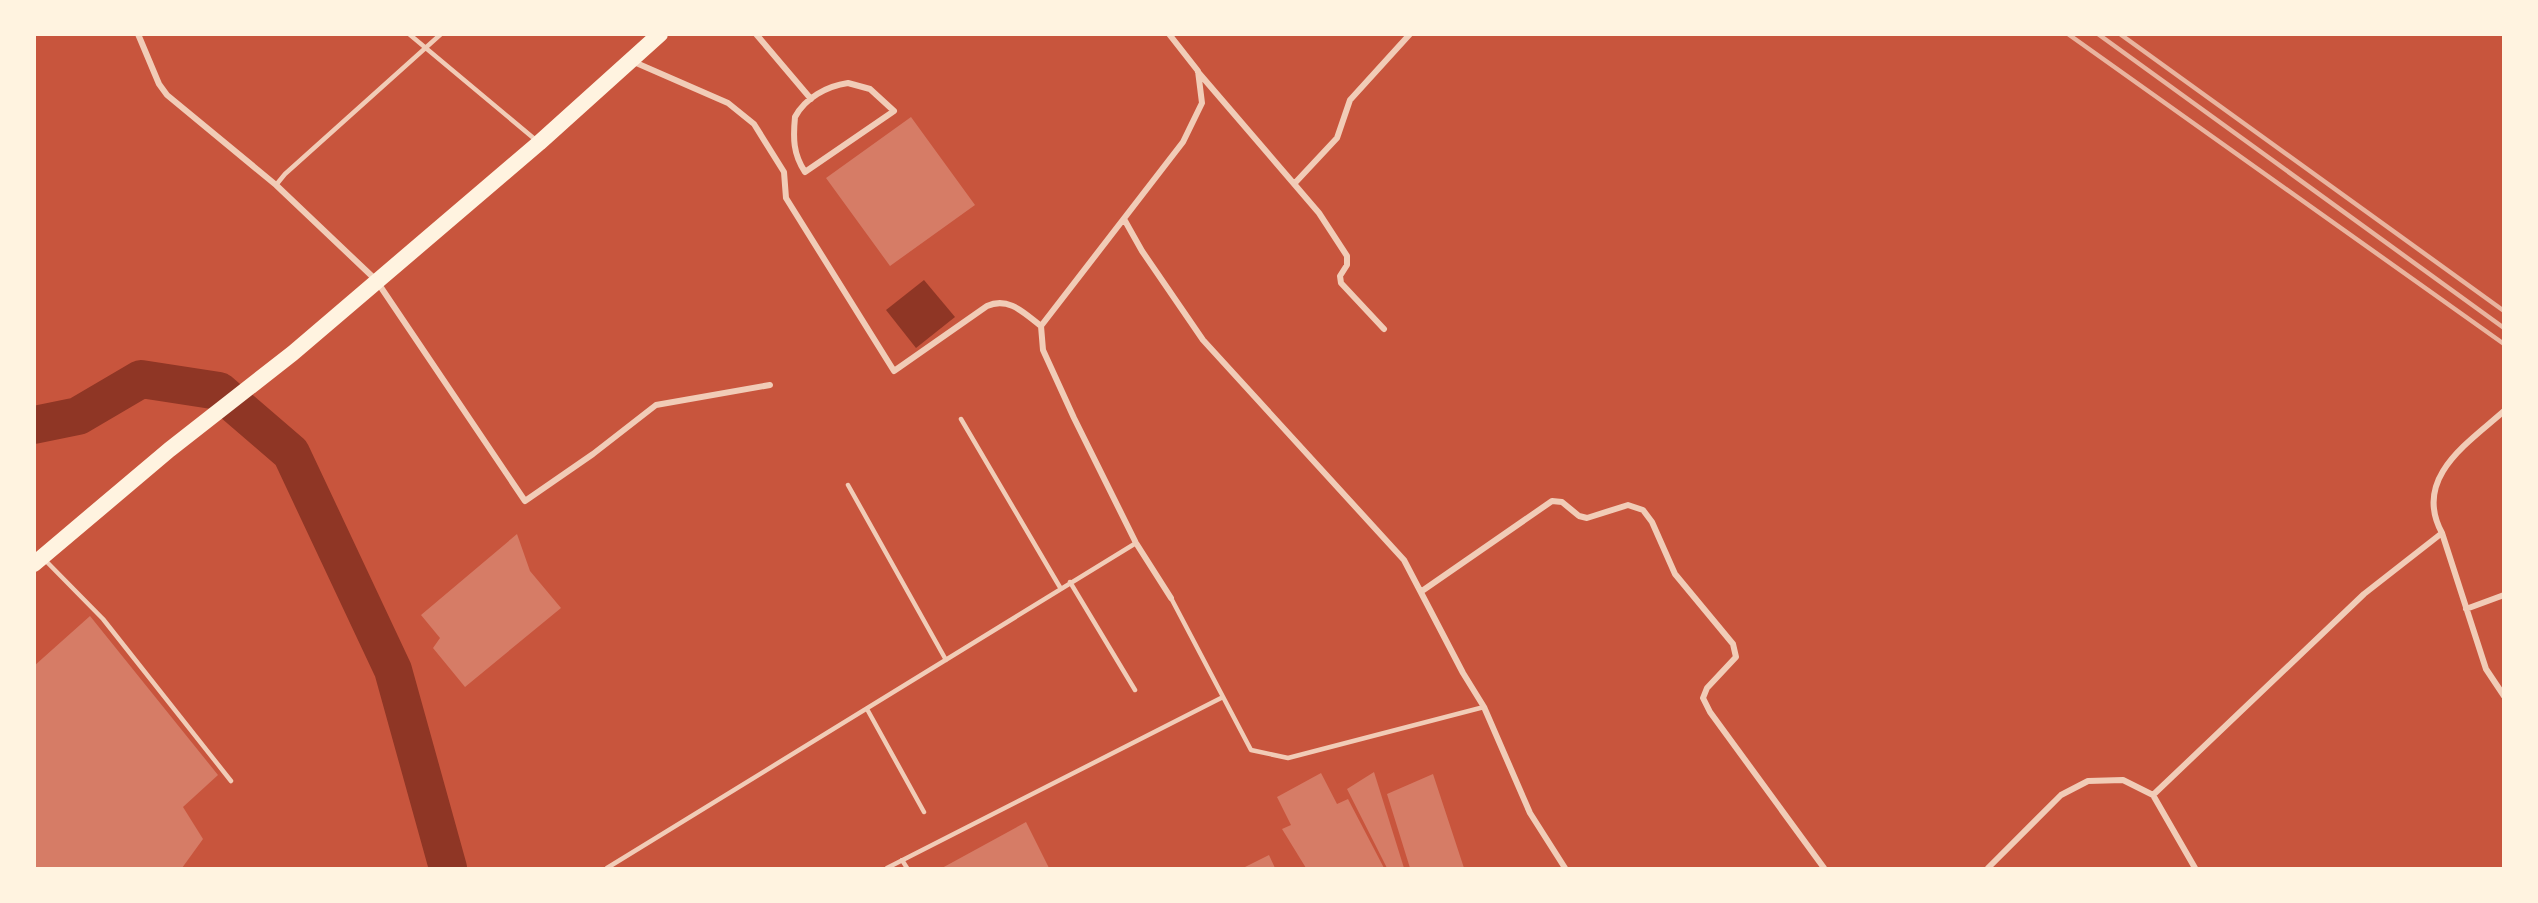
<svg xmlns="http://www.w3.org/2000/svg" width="2538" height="903" font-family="'Noto Serif',serif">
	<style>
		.water { fill: #8f3625 }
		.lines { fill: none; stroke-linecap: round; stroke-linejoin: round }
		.river { stroke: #8f3625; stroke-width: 38 }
		.building { fill: #d67c66 }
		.service { stroke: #f1ccb7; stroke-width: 4.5 }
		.minor { stroke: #f1ccb7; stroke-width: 6 }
		.trunk { stroke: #fff3e0; stroke-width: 16 }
		.rail { stroke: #e9b49f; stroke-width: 4.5 }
	</style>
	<rect width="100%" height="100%" fill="#c8553d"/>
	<path class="water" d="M 924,280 L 955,317 L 916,348 L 886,310 Z"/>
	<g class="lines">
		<path class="river" d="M 34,425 L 78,416 L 141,379 L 219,391 L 291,453 L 393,670 L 448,868"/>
	</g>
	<path class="building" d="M 911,117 L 975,205 L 890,266 L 826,178 Z
		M 517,534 L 530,571 L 561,608 L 465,687 L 433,648 L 440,638 L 421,615 Z
		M 90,616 L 218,775 L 183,807 L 203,839 L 182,868 L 34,868 L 34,666 Z
		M 1374,772 L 1404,868 L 1387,868 L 1347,789 Z
		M 1321,773 L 1337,804 L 1348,799 L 1384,868 L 1306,868 L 1282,829 L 1291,825 L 1277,797 Z
		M 1433,774 L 1464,868 L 1410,868 L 1387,794 Z
		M 1026,822 L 1049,868 L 942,868 Z
		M 1269,855 L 1275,868 L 1243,868 Z"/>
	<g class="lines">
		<path class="service" d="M 409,34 L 537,141
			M 276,185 L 285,174 L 441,34
			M 961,419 L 1061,589
			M 848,485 L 946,660
			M 44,559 L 103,619 L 231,781
			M 1070,582 L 1135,690
			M 1171,598 L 1251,750 L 1288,758 L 1484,707
			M 867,709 L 924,812
			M 902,860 L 907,868
			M 607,868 L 1136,543
			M 887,868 L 1223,697"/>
		<path class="minor" d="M 138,34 L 159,84 L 167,95 L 276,185 L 376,280 L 525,501 L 593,454 L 656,405 L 770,385
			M 756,34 L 811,99
			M 1169,34 L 1198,71 L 1202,103 L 1183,142 L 1041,326 L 1043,350 L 1074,418 L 1136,543 L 1171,598
			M 634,62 L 728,103 L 754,124 L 784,172 L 786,198 L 894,371 L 987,306 C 1009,296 1025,314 1041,326
			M 1198,72 L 1319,213 L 1347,256 L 1347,265 L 1340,276 L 1341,283 L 1384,329
			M 848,83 L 870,89 L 894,111 L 805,172 C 793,154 793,138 795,117 C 805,98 827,86 848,83 Z
			M 1294,184 L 1337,138 L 1350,100 L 1410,34
			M 1124,219 L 1142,251 L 1203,340 L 1404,560 L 1463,673 L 1484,707 L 1530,813 L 1565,868
			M 2442,533 L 2486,669 L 2504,696
			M 1422,591 L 1552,501 L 1562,502 L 1579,516 L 1587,518 L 1628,505 L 1643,510 L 1652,522 L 1675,574 L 1733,644 L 1736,657 L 1707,688 L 1703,698 L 1710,712 L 1824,868
			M 2466,609 L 2504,595
			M 2153,795 L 2364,594 L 2442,533 C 2412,478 2468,443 2504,411
			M 1988,868 L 2061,795 L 2088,781 L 2123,780 L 2153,795 L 2195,868"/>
		<path class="trunk" d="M 34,564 L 169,450 L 293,353 L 539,143 L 660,34"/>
		<path class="rail" d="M 2068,34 L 2504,344
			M 2098,34 L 2504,328
			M 2120,34 L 2504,311"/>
	</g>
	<rect width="2538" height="903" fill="none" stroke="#fff3e0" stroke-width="72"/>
</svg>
